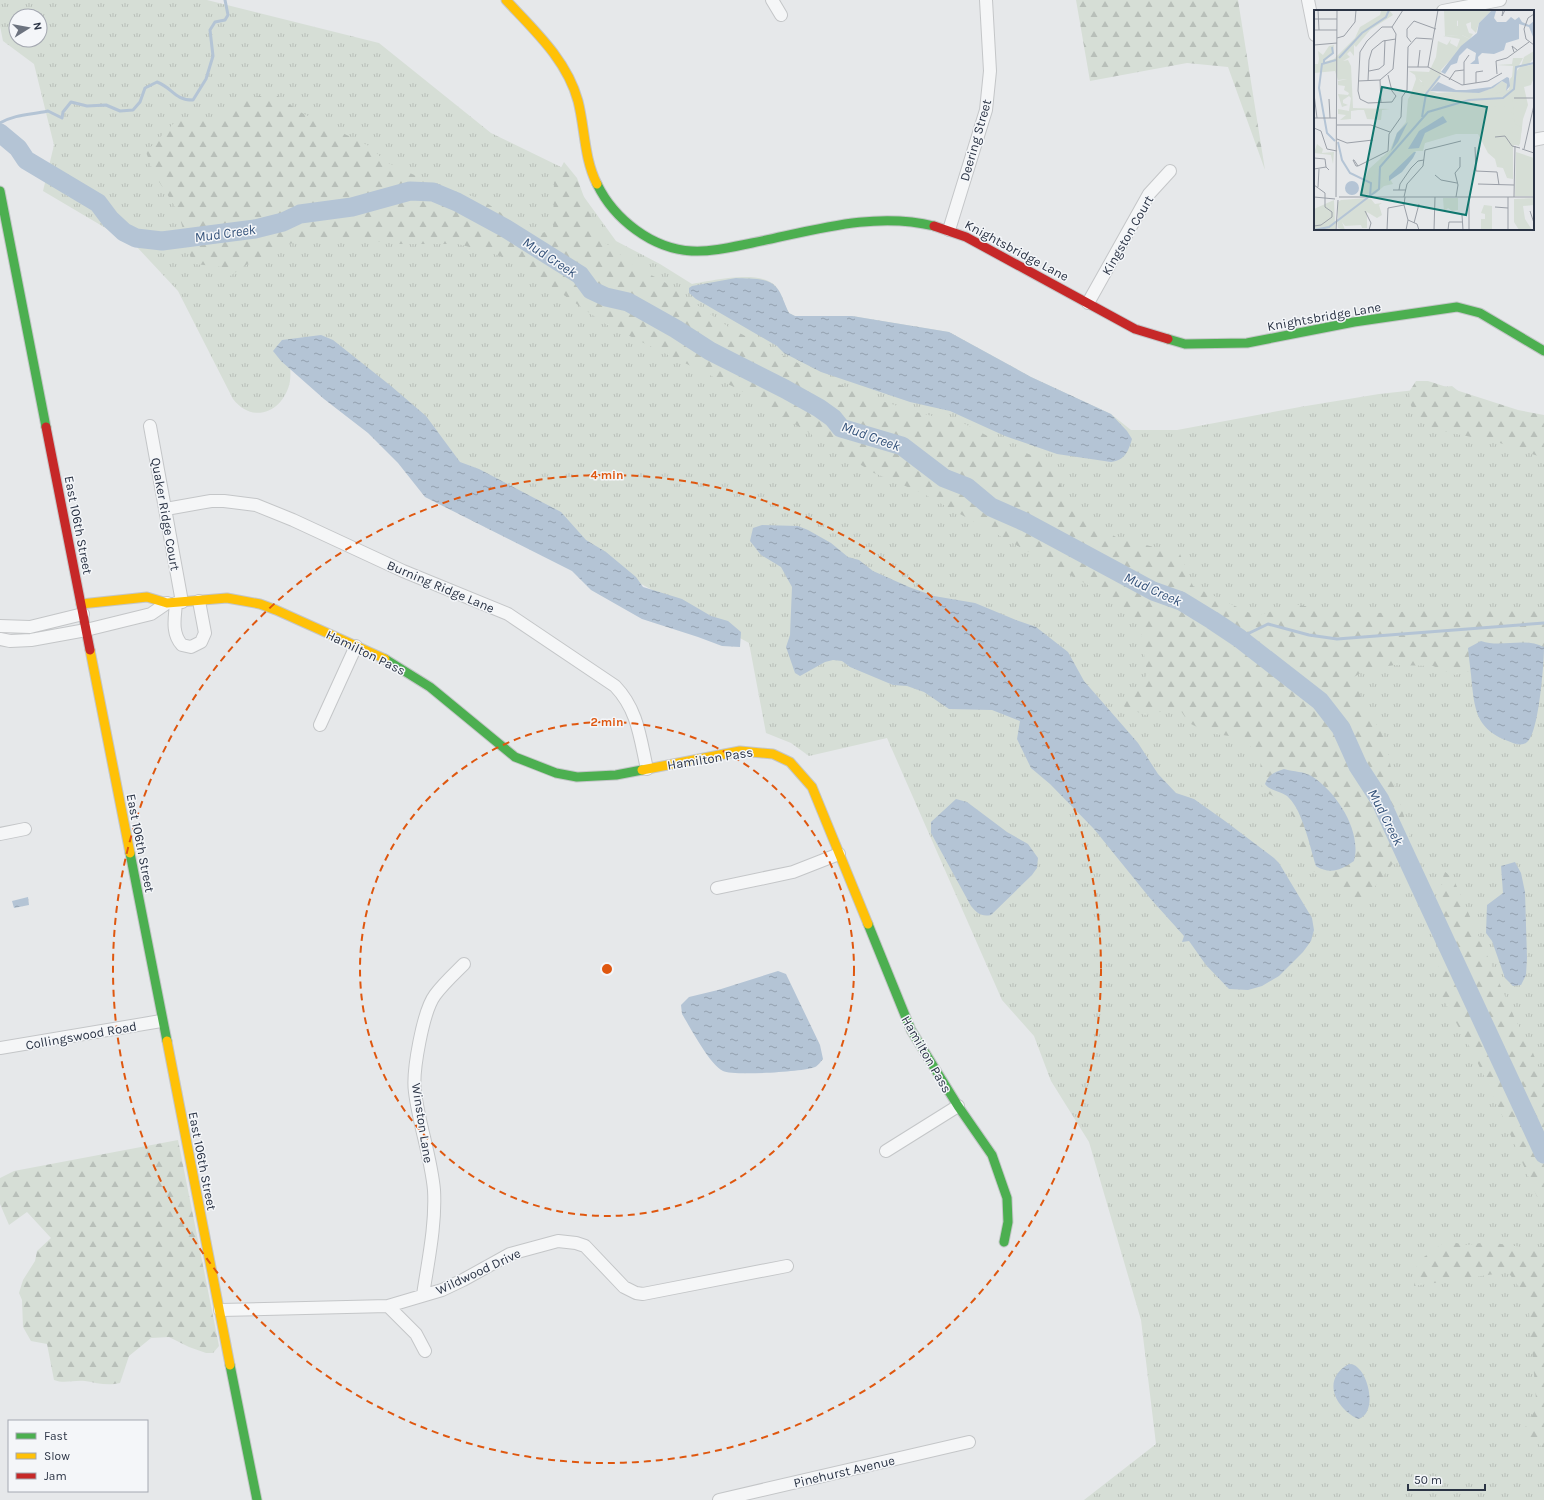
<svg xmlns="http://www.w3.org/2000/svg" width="1544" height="1500" font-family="Karla,sans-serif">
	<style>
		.grass { fill: url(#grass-tufts); fill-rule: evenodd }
		.forest { fill: url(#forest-firs) }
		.water { fill: url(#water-ripples) }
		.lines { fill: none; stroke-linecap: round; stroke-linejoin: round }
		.stream { stroke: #b4c4d5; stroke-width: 3 }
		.river { stroke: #b4c4d5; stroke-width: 19 }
		.street-casing { stroke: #c4c6c8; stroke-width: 14 }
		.fast-casing { stroke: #c4c6c8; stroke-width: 11 }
		.slow-casing { stroke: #c4c6c8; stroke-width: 11 }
		.jam-casing { stroke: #c4c6c8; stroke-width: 11 }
		.street { stroke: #f5f6f7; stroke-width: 12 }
		.fast { stroke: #4caf50; stroke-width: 9 }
		.slow { stroke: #ffc107; stroke-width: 9 }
		.jam { stroke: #c62828; stroke-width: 9 }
		.ring { fill: none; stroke: #df570f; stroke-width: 2; stroke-dasharray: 7 5 }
		.labels { text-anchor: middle; stroke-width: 3; stroke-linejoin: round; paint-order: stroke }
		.street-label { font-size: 13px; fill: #2b3445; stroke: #f4f6f9 }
		.water-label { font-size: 14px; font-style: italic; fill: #34527a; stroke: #f4f6f9 }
		.inset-river { fill: none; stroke: #b4c4d5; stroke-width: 2 }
		.inset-road { fill: none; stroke: #9ba0a8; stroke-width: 1 }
		.view { fill: #0f766e; fill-opacity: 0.15; stroke: #0f766e; stroke-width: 2 }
		.inset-edge { fill: none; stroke: #2b3445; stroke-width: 2 }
		.centre { fill: #df570f; stroke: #f4f6f9; stroke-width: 2 }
		.ring-label { font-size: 12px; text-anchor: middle; font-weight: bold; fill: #df570f; stroke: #f4f6f9; stroke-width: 3; stroke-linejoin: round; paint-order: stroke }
	</style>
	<defs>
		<pattern id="grass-tufts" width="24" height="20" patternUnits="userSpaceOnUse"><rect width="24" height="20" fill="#d6ded6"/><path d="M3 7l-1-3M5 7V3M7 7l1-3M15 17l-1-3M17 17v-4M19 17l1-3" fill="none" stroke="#b8bfb9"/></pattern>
		<pattern id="forest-firs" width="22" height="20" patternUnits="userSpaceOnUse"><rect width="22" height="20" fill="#d6ded6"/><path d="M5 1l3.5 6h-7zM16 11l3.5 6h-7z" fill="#b8bfb9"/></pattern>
		<pattern id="water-ripples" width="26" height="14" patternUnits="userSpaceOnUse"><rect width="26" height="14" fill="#b4c4d5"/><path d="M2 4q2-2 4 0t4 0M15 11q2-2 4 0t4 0" fill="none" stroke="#93a0af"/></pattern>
	</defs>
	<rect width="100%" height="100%" fill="#e6e8ea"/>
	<path class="grass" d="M 0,0 L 207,0 L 379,43 L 491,133 L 563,168 L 616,241 L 660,264 L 692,284 C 711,281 764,268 777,288 C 782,296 785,306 789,313 L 795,316 L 852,316 L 949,332 L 1031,377 L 1111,414 L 1131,430 L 1177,430 L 1300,407 L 1379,394 L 1452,386 L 1496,421 L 1544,437 L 1544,1500 L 1084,1500 L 1156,1444 L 1141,1320 L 1089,1142 L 1051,1081 L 1034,1036 L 1002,1000 L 887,738 L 809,756 L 791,743 L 766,733 L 749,643 L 426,466 L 289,355 C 290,363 291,373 290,381 C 285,410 254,426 233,399 L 178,291 L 136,246 L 43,191 L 54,145 L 34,64 L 3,41 L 0,26 ZM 16,16 L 40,16 L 40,40 L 16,40 Z"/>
	<path class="forest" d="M 1076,0 L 1238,0 L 1265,170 L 1228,67 L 1187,63 L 1090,81 Z
		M 275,94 L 302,113 L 369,146 L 386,162 L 436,185 L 481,199 L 534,236 L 553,229 L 554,181 L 564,162 L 577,178 L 599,238 L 639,269 L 663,281 L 730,328 L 838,384 L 870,397 L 916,412 L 965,424 L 997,441 L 1043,460 L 1055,472 L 1073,512 L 1116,537 L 1180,554 L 1193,586 L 1256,616 L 1294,604 L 1331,611 L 1377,613 L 1493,607 L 1544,607 L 1544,655 L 1510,660 L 1455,675 L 1433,666 L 1395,665 L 1368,669 L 1354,677 L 1364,706 L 1384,736 L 1396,791 L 1410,835 L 1394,862 L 1367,897 L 1346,901 L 1337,880 L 1313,871 L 1300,847 L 1295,819 L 1283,802 L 1262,790 L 1260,772 L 1261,759 L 1243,738 L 1209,733 L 1189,723 L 1179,708 L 1145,715 L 1123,706 L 1128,696 L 1147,675 L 1140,624 L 1119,602 L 922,493 L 874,473 L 738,389 L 607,325 L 519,264 L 492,253 L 458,244 L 398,244 L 349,238 L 318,238 L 284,245 L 249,263 L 230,276 L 222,267 L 195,264 L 191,259 L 178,211 L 154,174 L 146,152 L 175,122 L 198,117 L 222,117 L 248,98 Z
		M 1416,381 L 1428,381 L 1518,410 L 1544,415 L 1544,458 L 1500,443 L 1428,428 L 1411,406 L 1409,392 Z
		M 1444,871 L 1453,878 L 1516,1021 L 1533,1053 L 1544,1081 L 1544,1213 L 1495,1099 L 1473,1053 L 1442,997 L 1435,935 Z
		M 178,1140 L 219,1346 L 213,1353 L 206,1353 L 189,1347 L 169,1337 L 151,1338 L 129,1356 L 120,1383 C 107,1386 97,1383 85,1381 C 73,1380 64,1384 54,1380 L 47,1344 L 31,1341 L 23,1327 L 22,1300 L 19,1293 L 23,1280 L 35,1261 L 37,1251 L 51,1238 L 27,1212 L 9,1225 L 0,1204 L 0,1178 L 14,1171 Z
		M 1446,1241 L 1467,1245 L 1488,1242 L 1534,1249 L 1544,1246 L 1544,1449 L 1535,1440 L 1518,1440 L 1534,1412 L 1536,1399 L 1529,1311 L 1519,1287 L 1508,1272 L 1414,1286 L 1417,1262 Z"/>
	<path class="water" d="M 736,278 C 749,279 767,277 776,287 C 782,293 785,306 789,313 L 795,316 L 852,316 L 949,332 L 1031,377 L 1111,414 L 1127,431 L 1132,439 C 1128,452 1125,460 1111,462 L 1057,454 L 1005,436 L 950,411 L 910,402 L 821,372 L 784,353 L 777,346 L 696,299 L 689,293 L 689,288 L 692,286 Z
		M 321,335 L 333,340 L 391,386 L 426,416 L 460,462 L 479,469 L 561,512 L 586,540 L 606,552 L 636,577 L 643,587 L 682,599 L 711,616 L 728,621 L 741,632 L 740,647 L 722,646 L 698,637 L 642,619 L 591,590 L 572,571 L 425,497 L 398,463 L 368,433 L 324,399 L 281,361 L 273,351 L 282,340 Z
		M 762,525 L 798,526 L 808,530 L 831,543 L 848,557 L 859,560 L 873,571 L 909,587 L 934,596 L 975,603 L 1016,620 L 1036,627 L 1068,652 L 1084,681 L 1138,743 L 1158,774 L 1176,793 L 1194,799 L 1225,821 L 1274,858 L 1279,863 L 1312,918 L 1314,930 L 1311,941 L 1303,952 L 1279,976 L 1262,986 L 1248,990 L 1229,989 L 1206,965 L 1189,941 L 1182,942 L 1184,936 L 1149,897 L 1094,829 L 1050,784 L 1031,768 L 1017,739 L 1020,721 L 992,710 L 949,709 L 924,692 L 907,686 L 893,685 L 850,667 L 842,661 L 833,660 L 825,662 L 800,676 L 795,673 L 786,647 L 790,635 L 792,587 L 781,567 L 761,555 L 750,541 L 753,528 Z
		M 1481,641 C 1501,648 1524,637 1544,647 C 1544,663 1539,731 1528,741 C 1523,747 1515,744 1508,741 C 1479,730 1475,714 1472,685 C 1471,672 1469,660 1468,648 Z
		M 1284,769 C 1294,772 1304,771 1313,777 C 1337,793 1362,831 1354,861 C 1341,870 1330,875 1316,866 C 1310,847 1303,812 1289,798 C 1283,791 1271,792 1265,784 C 1268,775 1274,772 1284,769 Z
		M 956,799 L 967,802 L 1007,832 L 1028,844 L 1038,858 L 1037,868 L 1032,875 L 991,915 C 981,917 977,913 971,906 L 931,833 L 931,822 Z
		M 1515,862 L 1521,873 L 1525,892 L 1527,958 L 1526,975 L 1521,985 L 1513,986 L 1505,978 L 1492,941 L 1486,933 L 1487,905 L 1503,893 L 1501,866 Z
		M 28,897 L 29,905 L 14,908 L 12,901 Z
		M 778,971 L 786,974 L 820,1045 L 823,1059 C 821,1061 818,1066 815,1067 C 804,1072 732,1076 723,1071 C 710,1065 690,1027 682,1014 L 681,1005 L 689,997 L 718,990 Z
		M 1349,1364 C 1367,1363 1380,1413 1358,1419 C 1335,1408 1321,1379 1349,1364 Z"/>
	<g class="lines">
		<path class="stream" d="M 0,123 C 16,114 30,115 48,111 L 62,118 L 63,112 L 71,102 L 87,106 L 106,105 L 120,111 L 133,110 L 140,102 L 145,88 L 157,82 C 173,88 174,100 193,100 L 206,79 L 213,56 L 210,30 L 215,22 L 225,20 L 228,15 L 225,0
			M 1239,638 L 1268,624 L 1309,635 L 1337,639 L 1544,623"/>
		<path class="river" d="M 0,133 L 18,148 L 26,160 L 98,203 L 110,219 L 124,232 L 136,238 L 162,241 L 255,229 L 283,222 L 300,214 L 352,207 L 410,191 L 433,192 L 457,202 L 505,228 L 580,275 L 591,290 L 606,297 L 628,302 L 676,329 L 710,351 L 785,389 L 819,408 L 833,418 L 841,428 L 902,446 L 944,478 L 967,487 L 991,507 L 1025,522 L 1153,591 L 1181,601 L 1212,620 L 1239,638 L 1320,701 L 1341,728 L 1358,766 L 1380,800 L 1544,1154"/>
		<defs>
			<path id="street" d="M 772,0 L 781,15
				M 1308,0 L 1315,35
				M 1443,11 L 1500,0
				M 1533,140 L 1544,138
				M 949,230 L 986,110 L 990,71 L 986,0
				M 1088,303 L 1149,194 L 1170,171
				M 150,426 L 182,602
				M 166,509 L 211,501 L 224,501 L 256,505 L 293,520 L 403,571 L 508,614 L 615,686 C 638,710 640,738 647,769
				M 176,603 C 175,617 171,633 182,645 L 191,647 L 201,642 L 205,633 L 199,601
				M 0,626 L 30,627 L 83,614
				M 0,639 L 10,641 L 31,640 L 86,630 L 151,614 L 167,603
				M 320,725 L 356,646
				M 0,834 L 25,829
				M 717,888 L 793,872 L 839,854
				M 0,1048 L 161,1021
				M 886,1151 L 958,1106
				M 423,1295 C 428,1261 436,1225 434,1190 C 431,1157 419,1125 415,1092 C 412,1072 423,1011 435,995 C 443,984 454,974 464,964
				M 388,1306 L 416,1334 L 425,1351
				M 220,1310 L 388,1306 L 442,1290 L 463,1280 L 510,1254 L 558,1241 L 576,1243 L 585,1246 L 624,1287 L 636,1293 L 643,1294 L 787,1266
				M 719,1500 L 969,1442"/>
			<path id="fast" d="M 597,184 C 614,219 652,249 692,251 C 712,252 732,247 752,243 C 812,231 873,211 934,226
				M 0,191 L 46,427
				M 1168,339 L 1185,344 L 1247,343 L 1354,322 L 1457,307 L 1480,313 L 1544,351
				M 385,659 L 430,687 L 515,757 L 556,773 L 577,777 L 616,775 L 642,770
				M 130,853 L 167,1041
				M 868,924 L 911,1030 L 958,1106 L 992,1155 L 1007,1198 L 1008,1222 L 1004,1242
				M 230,1365 L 257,1500"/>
			<path id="slow" d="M 506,0 C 534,30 567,60 578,101 C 585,128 584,159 597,184
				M 81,604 L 147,597 L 167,603 L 227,598 L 260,604 L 276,610 L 385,659
				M 90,650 L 130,853
				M 642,770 L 740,751 L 773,754 L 790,762 L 812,787 L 868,924
				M 167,1041 L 230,1365"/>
			<path id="jam" d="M 934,226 L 966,237 L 1135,329 L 1168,339
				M 46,427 L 90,650"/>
		</defs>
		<use href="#street" class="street-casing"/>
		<use href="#fast" class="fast-casing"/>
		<use href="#slow" class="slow-casing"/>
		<use href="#jam" class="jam-casing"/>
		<use href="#street" class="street"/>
		<use href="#fast" class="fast"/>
		<use href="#slow" class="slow"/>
		<use href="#jam" class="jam"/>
	</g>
	<g class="ring">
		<circle cx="607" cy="969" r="247"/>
		<circle cx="607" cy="969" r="494"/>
	</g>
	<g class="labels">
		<g class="street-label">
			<text transform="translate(975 140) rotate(-74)" y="5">Deering Street</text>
			<text transform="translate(1127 235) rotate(-60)" y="5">Kingston Court</text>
			<text transform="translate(1017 250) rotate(28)" y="5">Knightsbridge Lane</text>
			<text transform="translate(1324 316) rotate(-10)" y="5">Knightsbridge Lane</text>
			<text transform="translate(166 514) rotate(80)" y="5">Quaker Ridge Court</text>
			<text transform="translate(79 525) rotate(79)" y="5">East 106th Street</text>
			<text transform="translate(441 586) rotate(23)" y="5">Burning Ridge Lane</text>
			<text transform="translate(366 652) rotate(26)" y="5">Hamilton Pass</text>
			<text transform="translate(710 758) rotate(-9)" y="5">Hamilton Pass</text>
			<text transform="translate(141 843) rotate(79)" y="5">East 106th Street</text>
			<text transform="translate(81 1035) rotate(-10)" y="5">Collingswood Road</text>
			<text transform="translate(927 1054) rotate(60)" y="5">Hamilton Pass</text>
			<text transform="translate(423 1123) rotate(81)" y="5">Winston Lane</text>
			<text transform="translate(203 1161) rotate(79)" y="5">East 106th Street</text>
			<text transform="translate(478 1271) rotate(-25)" y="5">Wildwood Drive</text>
			<text transform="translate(844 1471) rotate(-13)" y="5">Pinehurst Avenue</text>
		</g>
		<g class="water-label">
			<text transform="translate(225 233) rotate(-8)" y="5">Mud Creek</text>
			<text transform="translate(550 257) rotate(33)" y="5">Mud Creek</text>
			<text transform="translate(871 436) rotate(20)" y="5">Mud Creek</text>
			<text transform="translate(1153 589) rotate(25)" y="5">Mud Creek</text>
			<text transform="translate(1386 817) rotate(63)" y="5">Mud Creek</text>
		</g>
	</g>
	<g transform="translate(1314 10)">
		<rect width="220" height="220" fill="#e6e8ea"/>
		<path d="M 130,0 L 178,0 L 165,13 L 162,23 L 157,18 L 157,12 L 152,14 L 155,23 L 159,24 L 156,29 L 148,25 L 148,8 L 143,11 L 143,16 L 146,16 L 144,25 L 131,26 ZM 220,41 L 220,48 L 213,56 L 220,54 L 220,67 L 217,75 L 210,77 L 214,95 L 209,109 L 206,134 L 200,135 L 199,138 L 199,169 L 193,168 L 189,158 L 183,157 L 181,149 L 174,143 L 164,124 L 142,124 L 111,133 L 109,141 L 102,141 L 76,169 L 79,174 L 70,176 L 61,184 L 45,185 L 55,159 L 76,140 L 83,123 L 92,112 L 94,89 L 104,75 L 110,70 L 116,81 L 123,83 L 156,81 L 163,83 L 179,78 L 188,71 L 193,74 L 192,81 L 195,80 L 196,69 L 207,56 L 210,47 ZM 53,188 L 36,201 L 24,209 L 24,192 L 27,190 ZM 220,188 L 220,195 L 209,196 L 211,209 L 218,220 L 205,220 L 200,212 L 200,189 ZM 20,190 L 21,213 L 0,220 L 0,199 ZM 170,195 L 178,196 L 178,220 L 167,220 L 167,209 L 171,209 L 171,204 L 167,203 Z" fill="#d6ded6"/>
		<path d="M 67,1 L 76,1 L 79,5 L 56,20 L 42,37 L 40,35 L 40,46 L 36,41 L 33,44 L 36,47 L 29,51 L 34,50 L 37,56 L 39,98 L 76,99 L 68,100 L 67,110 L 53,109 L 50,100 L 44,100 L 37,101 L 37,109 L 26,110 L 32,105 L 24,104 L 24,99 L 35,101 L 37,88 L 35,86 L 29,90 L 29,93 L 34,95 L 28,97 L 24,84 L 34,85 L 35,83 L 30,80 L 31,76 L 24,75 L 24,71 L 33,69 L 24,70 L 21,61 L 0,63 L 0,54 L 4,54 L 5,49 L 4,41 L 9,45 L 15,36 L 20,35 L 19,42 L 10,52 L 20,49 L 41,28 L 46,17 L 66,5 ZM 144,8 L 148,8 L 148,25 L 156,29 L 127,60 L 126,68 L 114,85 L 113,99 L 125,98 L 128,103 L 115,108 L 112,116 L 104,115 L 73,152 L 68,175 L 60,177 L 57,167 L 71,151 L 66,148 L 74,144 L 93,118 L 107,105 L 110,73 L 105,69 L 109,75 L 103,78 L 94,92 L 102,69 L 101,65 L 95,61 L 115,62 L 122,47 L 124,31 L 133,35 L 137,29 L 136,33 L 143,37 L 146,29 L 129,26 L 144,25 ZM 199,48 L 209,48 L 202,61 L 202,85 L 198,88 L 201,114 L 208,117 L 205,136 L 199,134 L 198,106 L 195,103 L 198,102 L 195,99 L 192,101 L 191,97 L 171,96 L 168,98 L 159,96 L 156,97 L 156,103 L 153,101 L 155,93 L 136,98 L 127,96 L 151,90 L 155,81 L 159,89 L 177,88 L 180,84 L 197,79 L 199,56 L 182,55 L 198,54 ZM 3,134 L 9,139 L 8,143 L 20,142 L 19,154 L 17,145 L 0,143 ZM 202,142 L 220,148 L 220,186 L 201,186 ZM 129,188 L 144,188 L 144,200 L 138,201 L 134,198 L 130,202 ZM 51,189 L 57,189 L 61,194 L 68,193 L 65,195 L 68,205 L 63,208 L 53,202 L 53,218 L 48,218 L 47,215 L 31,216 L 28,212 L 31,220 L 24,218 L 23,210 ZM 22,212 L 21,220 L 0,220 L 0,217 Z" fill="#d6ded6"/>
		<path d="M 9,196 L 15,207 L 8,211 L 2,200 Z" fill="#d6ded6"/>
		<path d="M 178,0 L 182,1 L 180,8 L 183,12 L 192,12 L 197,7 L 201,10 L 205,7 L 208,12 L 215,15 L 220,11 L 220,29 L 215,17 L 205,14 L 205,29 L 192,33 L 190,40 L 180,44 L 168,43 L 164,47 L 165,54 L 156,54 L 161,50 L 162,43 L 153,38 L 145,46 L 143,53 L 137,55 L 131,64 L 127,62 L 147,36 L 163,23 L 165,13 ZM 193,67 L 195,68 L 196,76 L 192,81 L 193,74 L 188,71 L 179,78 L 165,83 L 116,81 L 124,72 L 142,80 L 152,80 L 177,77 ZM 129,106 L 133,112 L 111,123 L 105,138 L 94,139 L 105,121 ZM 94,112 L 84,132 L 77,141 L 83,123 ZM 100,142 L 102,142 L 99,148 L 88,162 L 75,171 L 75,166 ZM31 178a7 7 0 1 1 14 0a7 7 0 1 1-14 0Z" fill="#b4c4d5"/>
		<path class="inset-river" d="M 25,48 L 48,23 L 72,7 L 75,0M 10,53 L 10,50 L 19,43 L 18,37M 108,107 L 112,84 L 126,66M 21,131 L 13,123 L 5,78 L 8,54 L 22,50M 24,132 L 28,150 L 36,163 L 57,173 L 56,186M 0,220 L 15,217 L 65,179 L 66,157 L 114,102 L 155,90 L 189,88 L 200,79 L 202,57 L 220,53"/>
		<path class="inset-road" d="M 4,0 L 5,20M 189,0 L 188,6 L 191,0M 220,4 L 214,8 L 210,19 L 212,29 L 220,35M 0,9 L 23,9M 78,17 L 89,0M 0,20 L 23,20M 23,28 L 30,26 L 41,12 L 42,0M 97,32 L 93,27 L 93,19 L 100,11 L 122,19M 0,35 L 23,33M 200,42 L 198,36 L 203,40M 0,51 L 0,35M 182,51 L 193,48 L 215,32M 182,51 L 183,64M 93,57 L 114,57 L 148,75 L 174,71 L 188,63M 104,57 L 106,40M 114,57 L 124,0M 55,61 L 65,59 L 70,55 L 71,30M 74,65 L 78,81 L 82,86 L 78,92 L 54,93 L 46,89 L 44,81 L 46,42 L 53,31 L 68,17 L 78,17M 66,70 L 67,93M 135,70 L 141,61 L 150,60M 44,71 L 66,70 L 79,59 L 82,24 L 78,17M 54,71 L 55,50 L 58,40 L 69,31 L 82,29M 162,73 L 162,62 L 169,61M 150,75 L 150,52 L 155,45M 0,84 L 3,108M 200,88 L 220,88M 15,89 L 16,108M 0,108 L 23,108M 23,115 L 57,115 L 76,122M 0,118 L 7,121 L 13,139 L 23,141M 181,127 L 191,126 L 198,136 L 206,138M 23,129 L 33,133 L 59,130M 161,137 L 162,161 L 183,162 L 185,175M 208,139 L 220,143M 210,139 L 220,95M 0,148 L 11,149 L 12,157M 39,150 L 40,150 L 44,156 L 42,156 ZM 44,156 L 74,141 L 75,124 L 87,107 L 88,87 L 93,80 L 94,37 L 102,28 L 118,29M 0,159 L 12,157 L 15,160M 121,165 L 127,170 L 143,173M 164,174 L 200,175M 0,175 L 11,183M 4,177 L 5,159M 79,180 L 92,180M 85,180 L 86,174 L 97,158 L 104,151 L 110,150M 0,187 L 21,189M 22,187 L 23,0M 25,187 L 220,187M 90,187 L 93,174 L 109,156 L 111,140 L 147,131M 91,187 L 90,195 L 94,210 L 92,220M 142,187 L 144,175 L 141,163 L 146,157 L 146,147M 155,187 L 155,220M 200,187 L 201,136M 181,197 L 194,198M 51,201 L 57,213 L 55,220M 216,201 L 220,213M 148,205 L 149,220M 94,210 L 103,214 L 105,220M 100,213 L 105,194M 0,216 L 7,215 L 18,207 L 18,202 L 11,197 L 11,183M 22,220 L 24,190M 73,220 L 74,198 L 90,195M 120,220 L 121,187M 134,220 L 135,212 L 149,212M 194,220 L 194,187"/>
		<path class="view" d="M 68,77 L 173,97 L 152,205 L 47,185 Z"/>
		<rect width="220" height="220" class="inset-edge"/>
	</g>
	<circle cx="607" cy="969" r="6" class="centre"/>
	<g class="ring-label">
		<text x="607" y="479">4 min</text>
		<text x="607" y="726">2 min</text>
	</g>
	<rect x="8" y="1420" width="140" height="72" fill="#f4f6f9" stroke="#a4a8b1"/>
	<rect x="16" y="1433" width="20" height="6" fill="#4caf50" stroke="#a4a8b1"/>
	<text x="44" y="1440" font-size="12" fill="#2b3445">Fast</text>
	<rect x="16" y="1453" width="20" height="6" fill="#ffc107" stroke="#a4a8b1"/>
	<text x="44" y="1460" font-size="12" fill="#2b3445">Slow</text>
	<rect x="16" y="1473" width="20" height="6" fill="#c62828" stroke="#a4a8b1"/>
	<text x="44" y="1480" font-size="12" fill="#2b3445">Jam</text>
	<g transform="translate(28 28) rotate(79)"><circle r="19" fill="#f4f6f9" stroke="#a4a8b1"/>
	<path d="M0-3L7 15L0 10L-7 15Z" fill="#6c737f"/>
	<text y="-6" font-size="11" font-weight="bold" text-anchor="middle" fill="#2b3445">N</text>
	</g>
	<path d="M1408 1484v6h77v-6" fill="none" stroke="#2b3445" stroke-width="2"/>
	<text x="1414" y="1484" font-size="12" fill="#2b3445" stroke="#f4f6f9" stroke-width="3" paint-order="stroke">50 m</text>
</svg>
